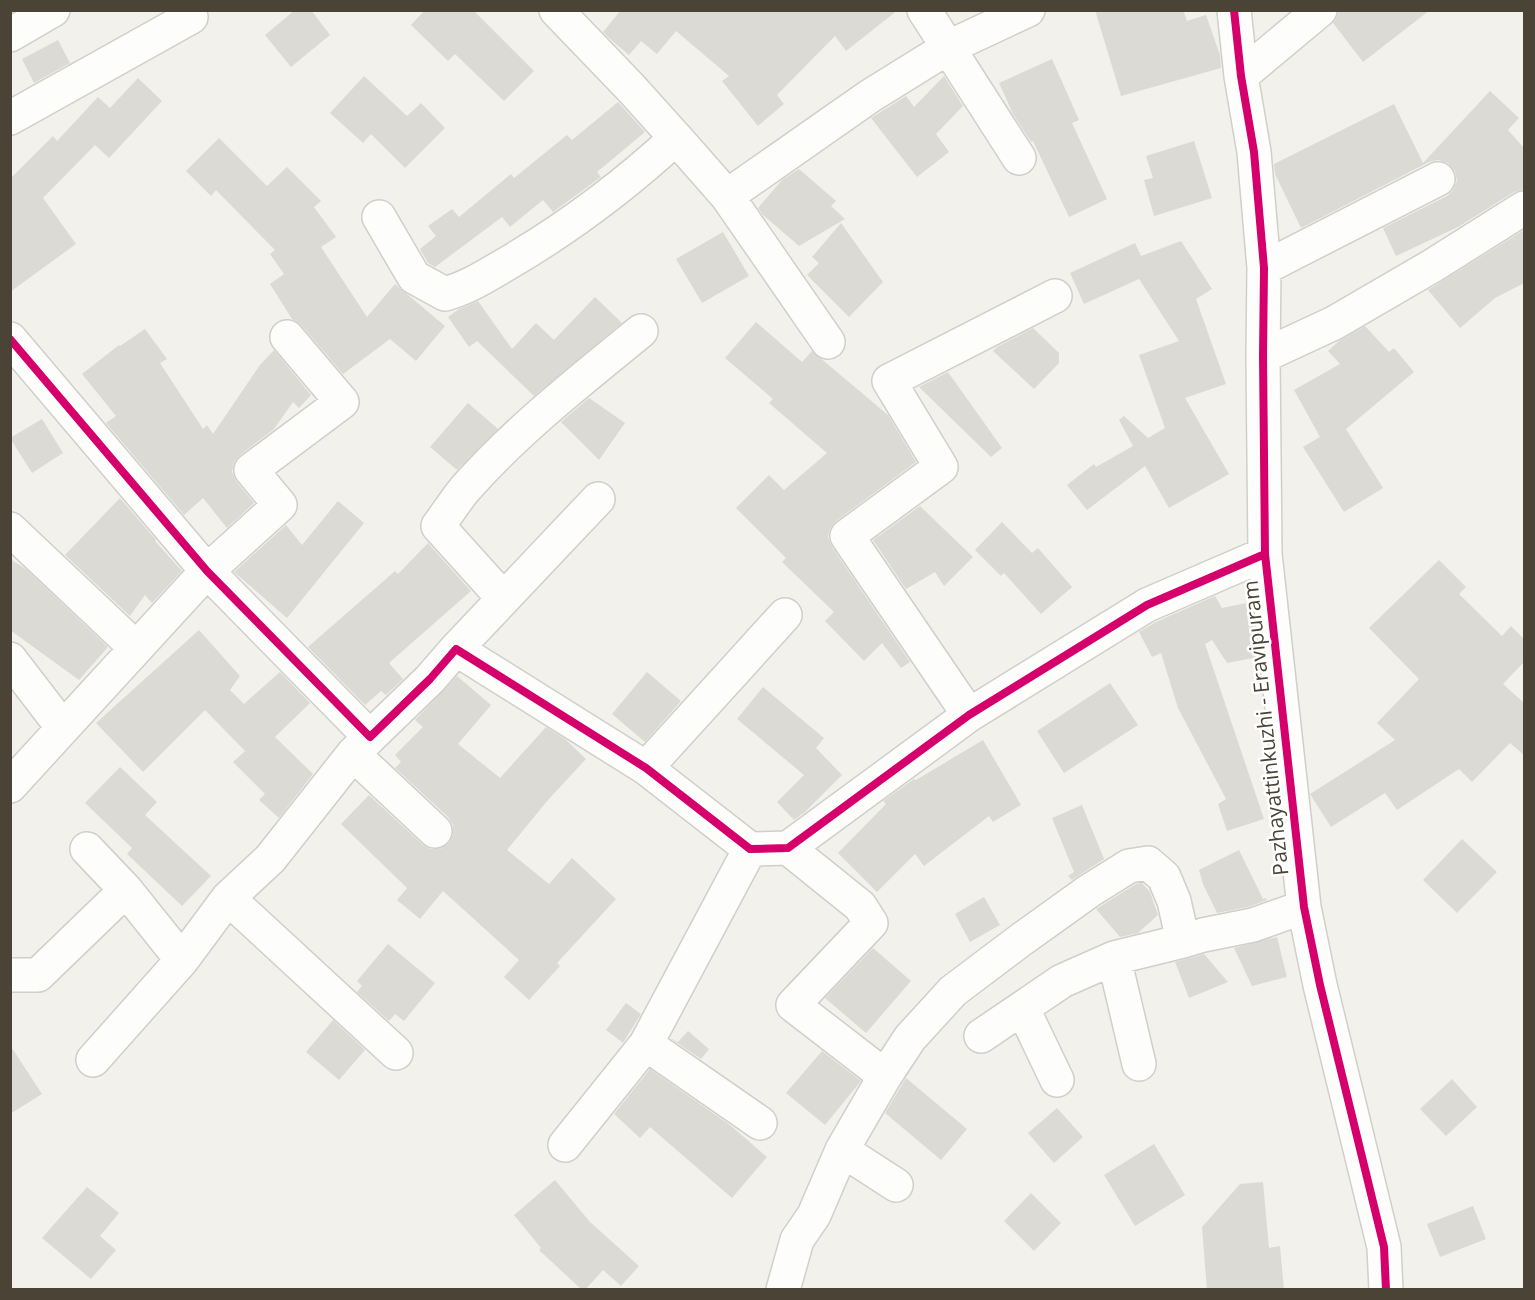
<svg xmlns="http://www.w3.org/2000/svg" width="1535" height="1300" font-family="'Open Sans',sans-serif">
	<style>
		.building { fill: #dcdad4 }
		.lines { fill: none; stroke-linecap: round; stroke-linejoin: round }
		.minor-casing { stroke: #d0cfc9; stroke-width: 36 }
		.minor { stroke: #fdfdfc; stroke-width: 33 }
		.cycleway-casing { stroke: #fff; stroke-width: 11 }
		.cycleway { stroke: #d6006c; stroke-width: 8 }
		.labels { text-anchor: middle; stroke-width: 5; stroke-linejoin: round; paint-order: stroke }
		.street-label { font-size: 21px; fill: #4a4336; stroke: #fff }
	</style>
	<rect width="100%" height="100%" fill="#f2f1eb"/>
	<path class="building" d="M 295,10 L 311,10 L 330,35 L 291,67 L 265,35 Z
		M 425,10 L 473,10 L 534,71 L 504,101 L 455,54 L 448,61 L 411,25 Z
		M 621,10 L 898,10 L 846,51 L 835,36 L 777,95 L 784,104 L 758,126 L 722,81 L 729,76 L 676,31 L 657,54 L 641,41 L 629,55 L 609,38 L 603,32 Z
		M 1095,10 L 1183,10 L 1187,21 L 1206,15 L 1220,55 L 1221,68 L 1121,96 Z
		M 1338,10 L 1430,10 L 1363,62 L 1333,23 L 1337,17 Z
		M 58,40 L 70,63 L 34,83 L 22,59 Z
		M 1052,59 L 1079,120 L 1072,123 L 1107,199 L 1069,217 L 1033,141 L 1031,142 L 1013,114 L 999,83 Z
		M 364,76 L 407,116 L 421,103 L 445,128 L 405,168 L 371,134 L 363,143 L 330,113 Z
		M 944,76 L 963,106 L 936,134 L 949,152 L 917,177 L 871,118 L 906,96 L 914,107 Z
		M 138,78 L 162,101 L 109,158 L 95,145 L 43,198 L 76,244 L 10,292 L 10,179 L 53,136 L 57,141 L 98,97 L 110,108 Z
		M 1490,91 L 1519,118 L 1508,130 L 1524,148 L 1524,189 L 1514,192 L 1458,227 L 1396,256 L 1383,228 L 1447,196 L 1453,190 L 1457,181 L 1455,171 L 1448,163 L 1438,160 L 1429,162 L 1301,228 L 1275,174 L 1274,164 L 1394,104 L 1423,163 Z
		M 618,102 L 645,132 L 597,172 L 601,177 L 553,212 L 543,200 L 510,227 L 502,217 L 435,267 L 428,263 L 420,249 L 436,236 L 428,226 L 452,209 L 459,217 L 511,174 L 514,178 L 567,135 L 572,140 Z
		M 219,138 L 267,186 L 287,167 L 321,201 L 314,207 L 336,237 L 321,247 L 367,317 L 395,284 L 445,326 L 416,361 L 390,339 L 343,374 L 301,325 L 292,319 L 270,284 L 284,274 L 270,254 L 275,250 L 216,190 L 211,196 L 186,171 Z
		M 1194,141 L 1212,198 L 1154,216 L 1144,180 L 1153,178 L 1146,156 Z
		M 799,169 L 836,201 L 831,206 L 845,219 L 799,246 L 763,215 L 758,208 L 782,180 Z
		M 841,223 L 883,282 L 849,317 L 807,275 L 819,263 L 812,257 Z
		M 1524,230 L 1524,283 L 1495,298 L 1460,328 L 1428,290 Z
		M 723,232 L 749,276 L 702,303 L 676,259 Z
		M 1181,241 L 1212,289 L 1196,299 L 1226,384 L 1185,398 L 1229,474 L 1169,508 L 1145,466 L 1087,510 L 1067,485 L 1094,464 L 1096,467 L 1133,446 L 1119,420 L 1124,416 L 1148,438 L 1165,428 L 1139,355 L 1179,341 L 1139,279 L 1084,304 L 1070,273 L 1135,243 L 1141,256 Z
		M 595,297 L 622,323 L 534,396 L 477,341 L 469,347 L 448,317 L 459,309 L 478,301 L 512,349 L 536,323 L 554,340 Z
		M 756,322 L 802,362 L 812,351 L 888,415 L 916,462 L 836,521 L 830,528 L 828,537 L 832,547 L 910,662 L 901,668 L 882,643 L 864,661 L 825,621 L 834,612 L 782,562 L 786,558 L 736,508 L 769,475 L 784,490 L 827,453 L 769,403 L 773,399 L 725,358 Z
		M 1365,326 L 1389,352 L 1394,348 L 1414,372 L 1346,429 L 1383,488 L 1344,512 L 1303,447 L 1320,437 L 1294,390 L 1340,364 L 1328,351 L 1339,341 Z
		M 1033,328 L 1059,353 L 1059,363 L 1034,389 L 993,351 L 997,347 Z
		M 145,329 L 167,359 L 160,363 L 203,429 L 207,425 L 213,434 L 260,365 L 274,350 L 311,395 L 299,408 L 293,402 L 274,429 L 240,455 L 234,462 L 232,472 L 236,481 L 254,503 L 227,528 L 203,498 L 184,515 L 106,423 L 116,416 L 82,374 L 119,345 L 120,346 Z
		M 948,372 L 1002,448 L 991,457 L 919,387 Z
		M 589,398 L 625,423 L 599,460 L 561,422 Z
		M 468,403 L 498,429 L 457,470 L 430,447 Z
		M 42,419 L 63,453 L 32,473 L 10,438 Z
		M 120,498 L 156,540 L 155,541 L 182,571 L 152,603 L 145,595 L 130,616 L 65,555 Z
		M 338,501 L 364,523 L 287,618 L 234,572 L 286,525 L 302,545 Z
		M 920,506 L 973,557 L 944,586 L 935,572 L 906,589 L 873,540 Z
		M 1002,522 L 1032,553 L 1038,548 L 1072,587 L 1041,614 L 1004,573 L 1001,576 L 975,550 Z
		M 428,543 L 471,591 L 389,663 L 403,679 L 386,695 L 381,691 L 365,705 L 308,647 L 395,571 L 398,574 Z
		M 10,559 L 26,569 L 108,647 L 79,680 L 10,630 Z
		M 1439,560 L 1466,587 L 1459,594 L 1502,636 L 1511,626 L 1524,639 L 1524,662 L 1503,684 L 1524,703 L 1524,755 L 1510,743 L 1472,782 L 1459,769 L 1397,810 L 1385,793 L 1331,827 L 1310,794 L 1395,740 L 1377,723 L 1419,679 L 1369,628 Z
		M 1215,596 L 1222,608 L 1251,602 L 1258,657 L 1227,663 L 1212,640 L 1205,644 L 1264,819 L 1227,831 L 1218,804 L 1226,799 L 1178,708 L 1161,653 L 1152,657 L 1139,632 L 1156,622 Z
		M 199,630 L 240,676 L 230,690 L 244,704 L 280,672 L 310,703 L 275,737 L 313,774 L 279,818 L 259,800 L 265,794 L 233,762 L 245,751 L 205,710 L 143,772 L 96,723 Z
		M 647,672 L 681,701 L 645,742 L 612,714 Z
		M 457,676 L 491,705 L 458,744 L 500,778 L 546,727 L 565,739 L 586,759 L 548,800 L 507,850 L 549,884 L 572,858 L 616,899 L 557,963 L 560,966 L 529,1000 L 504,977 L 519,960 L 443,891 L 420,919 L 397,900 L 407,888 L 341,824 L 369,795 L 423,845 L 431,849 L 440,849 L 449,843 L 453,835 L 453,825 L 448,817 L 395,768 L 401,762 L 395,755 L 423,727 L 415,720 Z
		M 1110,683 L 1138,725 L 1064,773 L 1037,731 Z
		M 763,687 L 824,738 L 816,748 L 842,775 L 805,812 L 794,820 L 777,802 L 804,775 L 737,719 Z
		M 983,740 L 1021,805 L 993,822 L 989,816 L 924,866 L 915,854 L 877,892 L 838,853 L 886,804 L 883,801 L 914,779 L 916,780 Z
		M 120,767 L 157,802 L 145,815 L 211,876 L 182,906 L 127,854 L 132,848 L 85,803 Z
		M 1082,805 L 1104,859 L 1072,880 L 1068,876 L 1074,872 L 1052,818 Z
		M 1462,839 L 1497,872 L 1457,913 L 1423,880 Z
		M 1239,850 L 1263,899 L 1266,898 L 1267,900 L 1248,907 L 1217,913 L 1203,884 L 1199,870 Z
		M 1142,883 L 1150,892 L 1158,915 L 1138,933 L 1120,937 L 1096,909 L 1136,884 Z
		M 984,897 L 1000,925 L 970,942 L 955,914 Z
		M 1277,937 L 1287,977 L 1252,986 L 1234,948 Z
		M 388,944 L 435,983 L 404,1021 L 395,1014 L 389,1021 L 357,992 L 362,986 L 357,981 Z
		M 873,948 L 911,981 L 866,1033 L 825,998 Z
		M 1204,954 L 1228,982 L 1189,998 L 1175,962 Z
		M 626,1003 L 641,1014 L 623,1043 L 606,1030 Z
		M 333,1020 L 365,1050 L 339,1080 L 306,1052 Z
		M 688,1031 L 709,1049 L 701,1059 L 670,1038 L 678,1042 Z
		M 10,1045 L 42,1094 L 10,1114 Z
		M 822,1051 L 861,1081 L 825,1125 L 786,1093 Z
		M 650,1069 L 730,1125 L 767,1157 L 732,1198 L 650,1127 L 640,1138 L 614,1114 Z
		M 906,1078 L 967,1129 L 941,1160 L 885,1113 Z
		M 1452,1079 L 1477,1107 L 1446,1136 L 1420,1109 Z
		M 1057,1108 L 1083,1137 L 1054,1163 L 1028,1133 Z
		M 1154,1144 L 1185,1195 L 1135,1226 L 1104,1175 Z
		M 555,1180 L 590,1222 L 639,1266 L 621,1286 L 603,1270 L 585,1290 L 582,1290 L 539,1250 L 541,1248 L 514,1215 Z
		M 1263,1182 L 1269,1248 L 1280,1246 L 1284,1290 L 1207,1290 L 1202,1227 L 1240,1184 Z
		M 87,1187 L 119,1213 L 100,1236 L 116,1250 L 91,1279 L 42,1238 Z
		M 1031,1193 L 1061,1223 L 1034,1251 L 1004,1221 Z
		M 1473,1206 L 1486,1239 L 1440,1257 L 1427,1224 Z"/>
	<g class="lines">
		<defs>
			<path id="minor" d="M 924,10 L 1019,158
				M 1234,10 L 1241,76 L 1254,152 L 1264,268 L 1263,356 L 1265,554 L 1304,907 L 1320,985 L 1384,1247 L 1386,1290
				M 10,35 L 53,10
				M 1241,76 L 1320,10
				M 10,118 L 191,17
				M 676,138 L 727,196 L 828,342
				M 727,196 L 870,96 L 949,47 L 1028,10
				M 379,217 L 414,277 L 445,294 C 467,288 484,277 503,266 C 565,230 623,187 676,138 L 631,88 L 556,10
				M 1264,268 L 1438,179
				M 10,339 L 207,571 L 370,737 L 430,679 L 456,649 L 646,768 L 750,849 L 788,848 L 969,715 L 1147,605 L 1265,554
				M 1263,356 L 1334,323 L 1432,266 L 1524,208
				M 10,529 L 136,648
				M 503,598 L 438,526 C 447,514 455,501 465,489 C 517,430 580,381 641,331
				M 456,649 L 598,499
				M 10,659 L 63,728
				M 969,715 L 847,536 L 941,467 L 889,381 L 1055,296
				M 353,754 L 435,831
				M 646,768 L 785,615
				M 10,786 L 207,571 L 280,505 L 251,470 L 342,402 L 287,337
				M 788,848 L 860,906 L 871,923 L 793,1005 L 885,1076
				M 87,849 L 126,890 L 182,960
				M 228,898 L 396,1053
				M 1114,958 L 1139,1064
				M 10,975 L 38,975 L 126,890
				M 1023,1009 L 1057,1080
				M 981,1036 L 1062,981 L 1114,958 L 1183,941
				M 646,1044 L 760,1123
				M 93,1060 L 182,960 L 228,898 L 270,859 L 353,754 L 370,737
				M 565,1145 L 646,1044 L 750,849
				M 842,1150 L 896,1185
				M 783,1290 L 797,1240 L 814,1215 L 842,1150 L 885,1076 L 910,1038 L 953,991 L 1022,939 L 1089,891 L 1129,866 L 1148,863 L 1164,877 L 1174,901 L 1183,941 L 1203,935 L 1253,925 L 1304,907"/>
		</defs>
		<use href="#minor" class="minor-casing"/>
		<use href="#minor" class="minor"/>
		<defs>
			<path id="cycleway" d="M 1234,10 L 1241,76 L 1254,152 L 1264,268 L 1263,356 L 1265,554 L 1304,907 L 1320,985 L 1384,1247 L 1386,1290
				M 10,339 L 207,571 L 370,737 L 430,679 L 456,649 L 646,768 L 750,849 L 788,848 L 969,715 L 1147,605 L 1265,554"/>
		</defs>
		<use href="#cycleway" class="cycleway-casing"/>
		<use href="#cycleway" class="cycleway"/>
	</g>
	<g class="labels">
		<g class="street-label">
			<text transform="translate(1266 728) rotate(-96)" y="7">Pazhayattinkuzhi - Eravipuram</text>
		</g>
	</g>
	<rect width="1535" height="1300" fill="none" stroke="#4a4336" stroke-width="24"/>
</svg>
